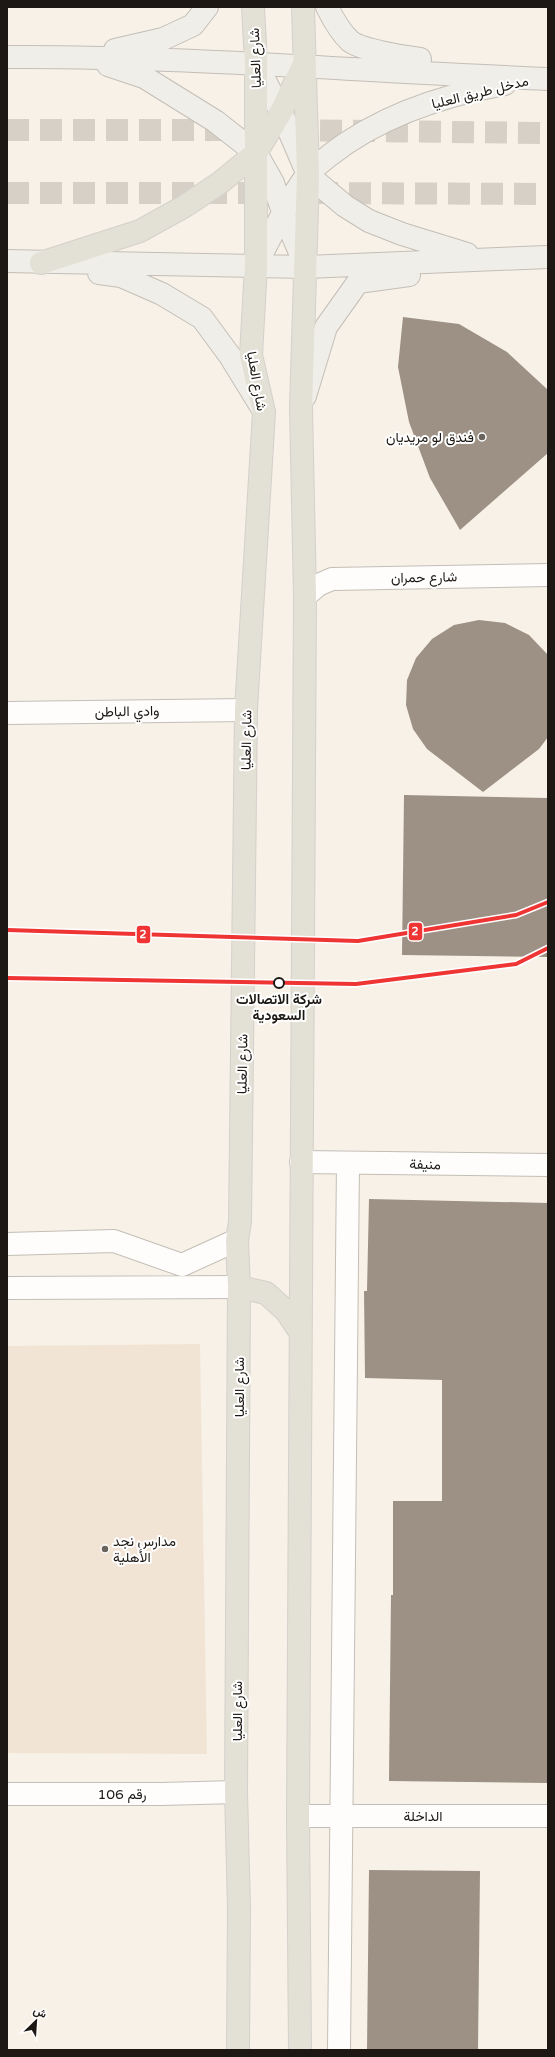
<svg xmlns="http://www.w3.org/2000/svg" width="555" height="2057" font-family="'Varela Round',Vazirmatn,sans-serif">
	<style>
		.built { fill: #f1e4d4 }
		.building { fill: #9d9084 }
		.lines { fill: none; stroke-linecap: round; stroke-linejoin: round }
		.highway-tunnel { stroke: #d7d0c7; stroke-width: 22; stroke-dasharray: 22 11; stroke-linecap: butt }
		.street-casing { stroke: #c3beb7; stroke-width: 24 }
		.secondary-casing { stroke: #c3beb7; stroke-width: 24 }
		.primary-casing { stroke: #d4d0cc; stroke-width: 24 }
		.street { stroke: #fefdfb; stroke-width: 22 }
		.secondary { stroke: #f0eee8; stroke-width: 22 }
		.primary { stroke: #e3e0d5; stroke-width: 22 }
		.metro-1-casing { stroke: #fff; stroke-width: 7 }
		.metro-1 { stroke: #ef3434; stroke-width: 4 }
		.poi-dot { fill: #6a645d; stroke: #fff; stroke-width: 1.5 }
		.stop-dot { fill: #fff; stroke: #1d1813; stroke-width: 2 }
		.labels { text-anchor: middle; stroke-width: 4; stroke-linejoin: round; paint-order: stroke }
		.street-label { font-size: 14px; fill: #1d1813; stroke: #fff }
		.poi-label { font-size: 14px; fill: #1d1813; stroke: #fff; text-anchor: end }
		.stop-label { font-size: 14px; font-weight: bold; fill: #1d1813; stroke: #fff }
		.line-badge { stroke: #fff; stroke-width: 1.5 }
		.badge-label { font-size: 11px; text-anchor: middle; font-weight: bold; fill: #fff }
	</style>
	<rect width="100%" height="100%" fill="#f8f1e7"/>
	<path class="built" d="M 200,1344 L 207,1754 L 7,1753 L 7,1346 Z"/>
	<path class="building" d="M 403,317 L 459,324 L 507,352 L 548,390 L 548,453 L 460,530 L 430,478 L 409,422 L 398,367 Z
		M 479,620 L 505,623 L 529,635 L 548,655 L 548,737 L 539,749 L 483,792 L 427,749 L 413,729 L 406,705 L 407,680 L 416,658 L 432,639 L 454,625 Z
		M 404,795 L 548,798 L 548,957 L 402,955 Z
		M 369,1199 L 548,1203 L 548,1783 L 389,1781 L 391,1595 L 393,1595 L 393,1501 L 442,1501 L 442,1380 L 365,1378 L 364,1291 L 367,1291 Z
		M 369,1870 L 480,1871 L 478,2050 L 367,2050 Z"/>
	<g class="lines">
		<path class="highway-tunnel" d="M 7,130 L 237,130
			M 287,130 L 548,133
			M 7,193 L 276,193
			M 316,193 L 548,194"/>
		<defs>
			<path id="street" d="M 305,596 L 318,585 L 332,579 L 548,575
				M 7,713 L 246,710
				M 301,1162 L 548,1165
				M 7,1244 L 114,1241 L 182,1265 L 237,1240
				M 7,1288 L 239,1287
				M 7,1794 L 162,1794 L 236,1792
				M 298,1816 L 548,1816
				M 339,2050 L 348,1163"/>
			<path id="secondary" d="M 327,7 C 333,19 340,32 350,41 C 361,50 405,57 420,59
				M 115,50 L 163,39 L 193,25 L 207,7
				M 7,57 C 188,56 368,72 548,79
				M 256,63 L 281,112 L 308,175 L 345,206 L 369,221 L 402,234 L 467,254
				M 108,65 L 144,77 L 215,121 L 256,153 L 273,183 L 284,215 L 306,267
				M 7,261 L 306,267 L 547,257
				M 256,265 C 272,235 287,202 307,175 C 313,168 323,161 330,155 C 380,116 444,95 505,84
				M 99,273 L 121,276 L 162,294 L 202,318 L 230,356 L 262,408
				M 305,396 L 326,327 L 358,282 L 409,275"/>
			<path id="primary" d="M 41,263 L 140,231 L 185,206 L 221,182 L 256,153 L 281,112 L 302,68
				M 239,1287 L 266,1293 L 286,1311 L 300,1332
				M 238,2050 L 239,1908 L 236,1792 L 239,1287 L 237,1240 L 240,1222 L 246,710 L 264,412 L 251,355 L 256,265 L 256,63 L 253,7
				M 300,2050 L 298,1816 L 305,596 L 301,408 L 308,175 L 303,7"/>
		</defs>
		<use href="#street" class="street-casing"/>
		<use href="#secondary" class="secondary-casing"/>
		<use href="#primary" class="primary-casing"/>
		<use href="#street" class="street"/>
		<use href="#secondary" class="secondary"/>
		<use href="#primary" class="primary"/>
		<defs>
			<path id="metro-1" d="M 7,930 L 358,941 L 516,915 L 548,902
				M 7,978 L 356,984 L 516,964 L 548,948"/>
		</defs>
		<use href="#metro-1" class="metro-1-casing"/>
		<use href="#metro-1" class="metro-1"/>
	</g>
	<g class="poi-dot">
		<circle cx="482" cy="437" r="4"/>
		<circle cx="105" cy="1549" r="4"/>
	</g>
	<circle class="stop-dot" cx="279" cy="983" r="5"/>
	<g class="labels">
		<g class="street-label">
			<text transform="translate(255 58) rotate(-92)" y="5">شارع العليا</text>
			<text transform="translate(480 92) rotate(-14)" y="5">مدخل طريق العليا</text>
			<text transform="translate(257 381) rotate(80)" y="5">شارع العليا</text>
			<text transform="translate(424 577) rotate(-1)" y="5">شارع حمران</text>
			<text transform="translate(127 711) rotate(-1)" y="5">وادي الباطن</text>
			<text transform="translate(246 740) rotate(-89)" y="5">شارع العليا</text>
			<text transform="translate(242 1064) rotate(-89)" y="5">شارع العليا</text>
			<text transform="translate(425 1164) rotate(1)" y="5">منيفة</text>
			<text transform="translate(239 1387) rotate(-90)" y="5">شارع العليا</text>
			<text transform="translate(237 1711) rotate(-90)" y="5">شارع العليا</text>
			<text x="122" y="1799">رقم 106</text>
			<text x="423" y="1821">الداخلة</text>
		</g>
		<g class="poi-label">
			<text x="474" y="442">فندق لو مريديان</text>
			<text x="113" y="1546" text-anchor="start">مدارس نجد<tspan x="113" dy="16">الأهلية</tspan></text>
		</g>
		<g class="stop-label">
			<text x="279" y="1004">شركة الاتصالات<tspan x="279" dy="16">السعودية</tspan></text>
		</g>
	</g>
	<g class="line-badge">
		<rect x="408" y="922" width="15" height="19" rx="4" fill="#ef3434"/>
		<rect x="136" y="925" width="15" height="19" rx="4" fill="#ef3434"/>
	</g>
	<g class="badge-label">
		<text x="415" y="935">2</text>
		<text x="143" y="938">2</text>
	</g>
	<rect width="555" height="2057" fill="none" stroke="#1d1813" stroke-width="16"/>
	<g transform="translate(36 2021) rotate(25)" stroke="#ffffff" stroke-width="3" paint-order="stroke">
	<path d="M0-3L7 15L0 10L-7 15Z" fill="#1d1813"/>
	<text y="-6" font-size="11" font-weight="bold" text-anchor="middle" fill="#1d1813">ش</text>
	</g>
</svg>
